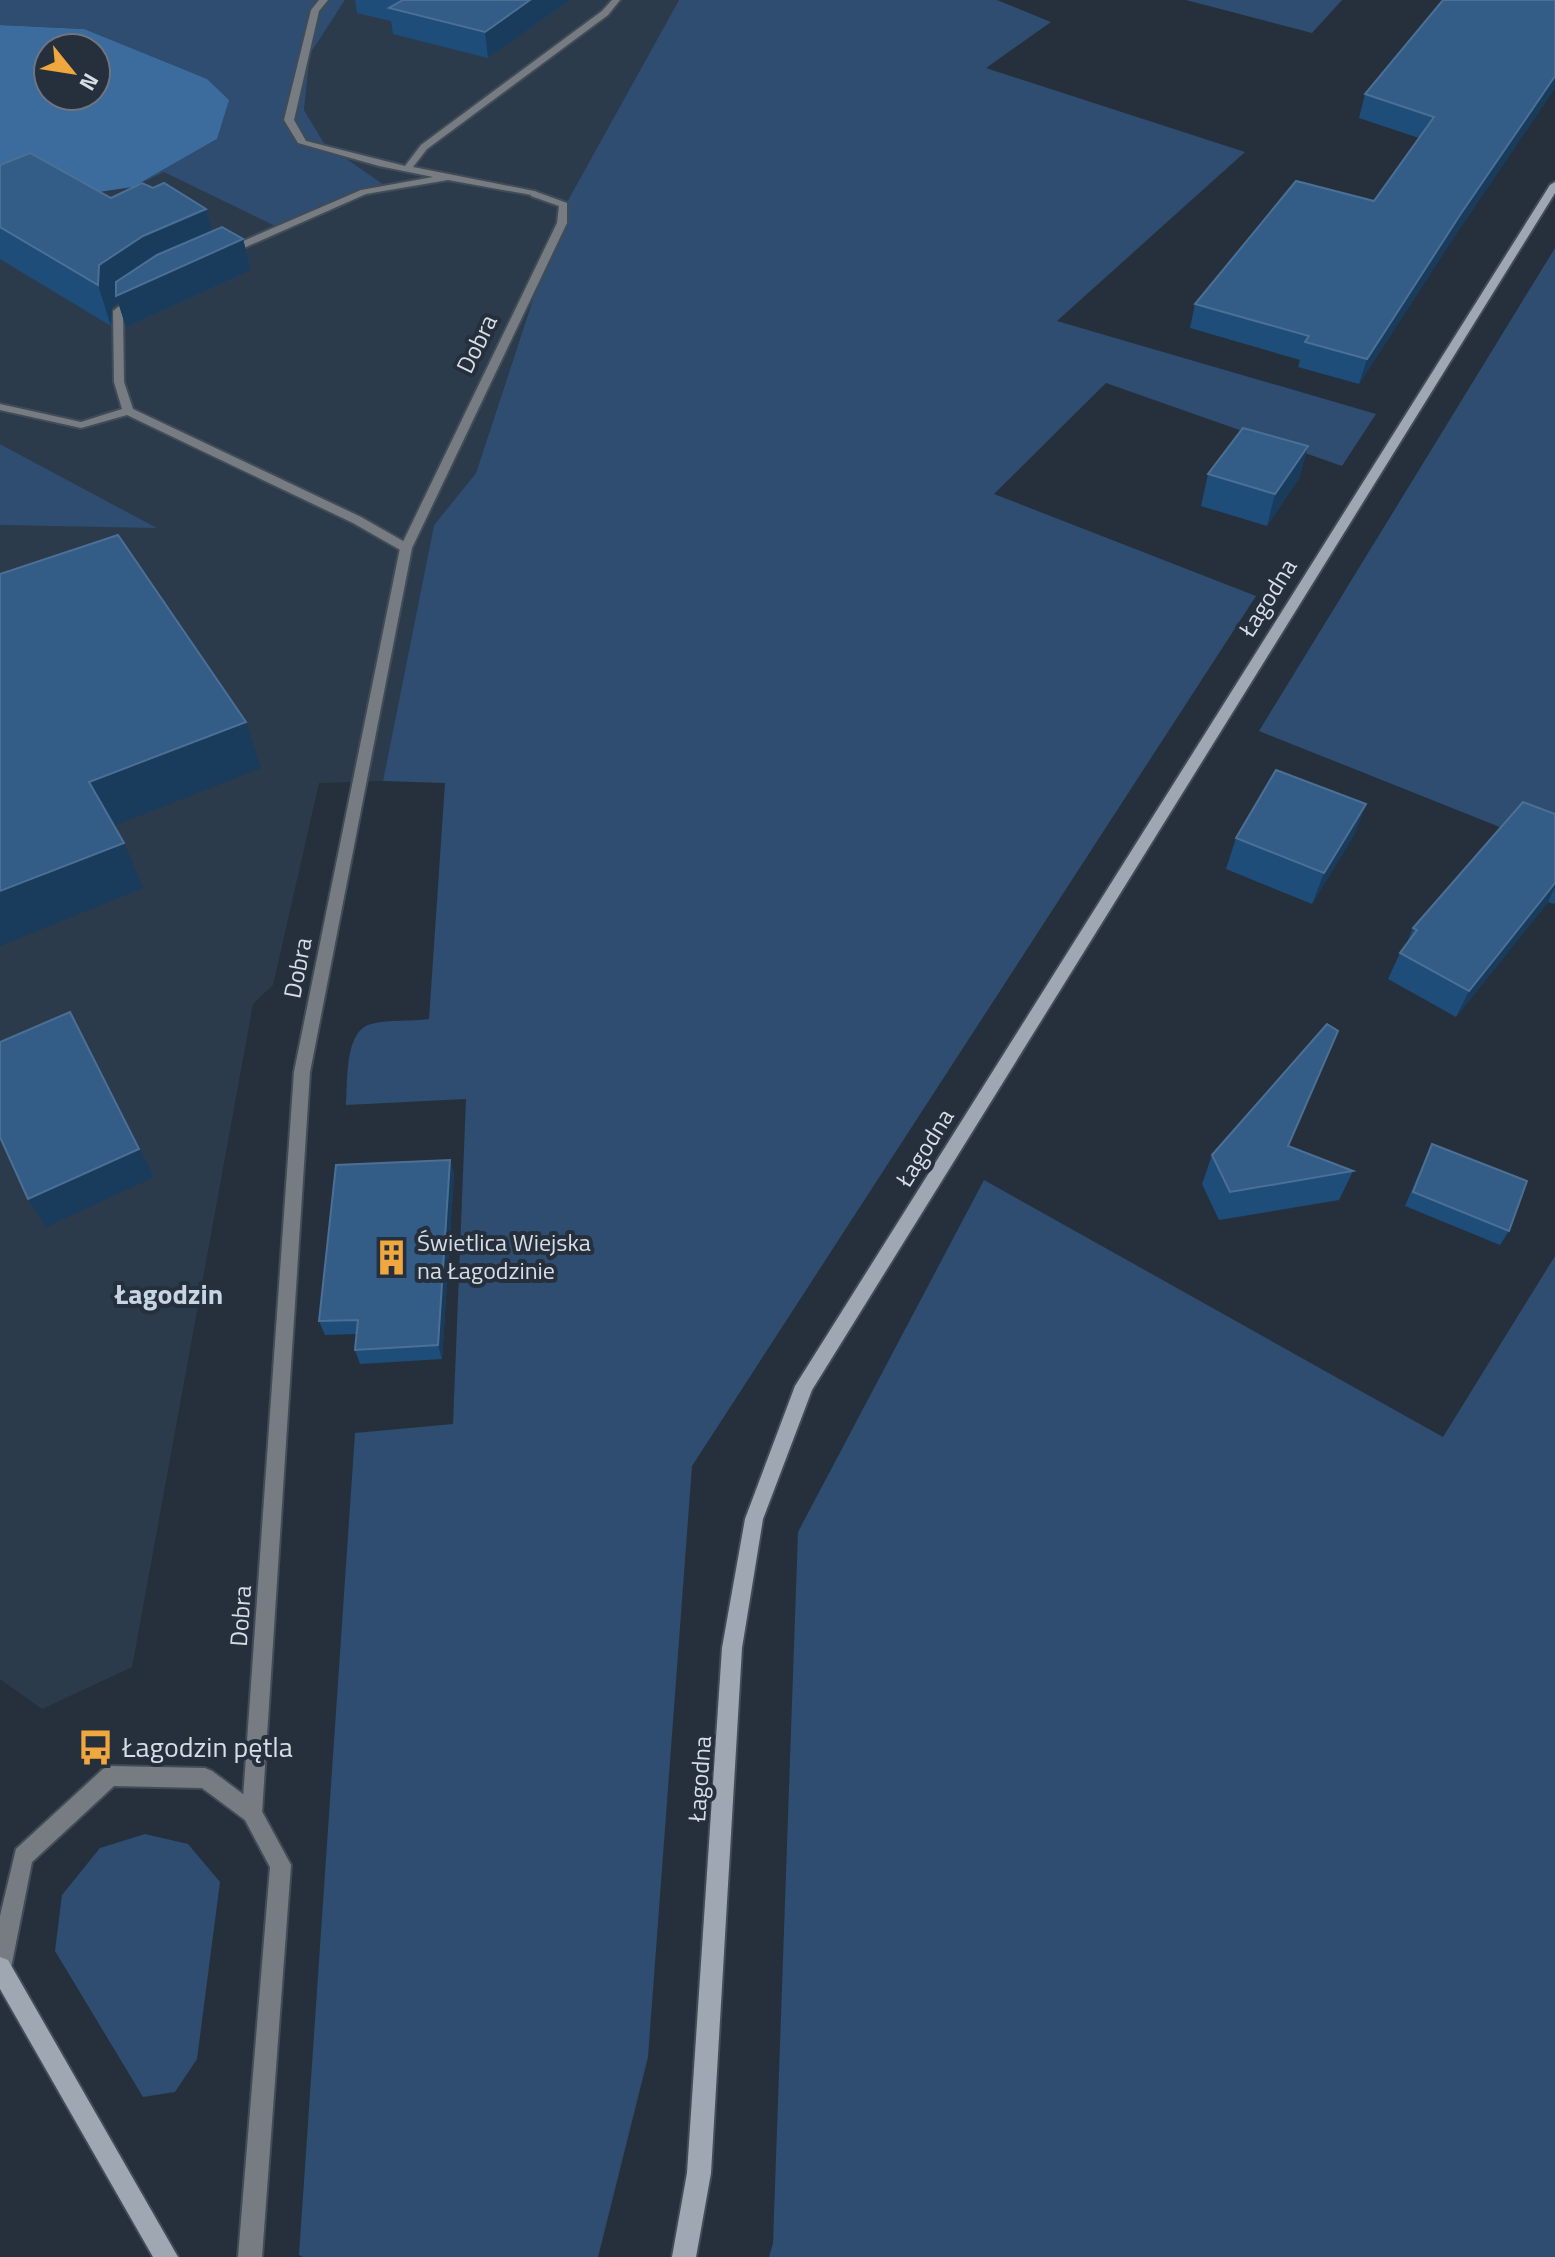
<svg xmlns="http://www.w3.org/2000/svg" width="1555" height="2257" font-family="'Titillium Web',sans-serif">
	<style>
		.built { fill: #2c3b4c }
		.green { fill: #2e4d70 }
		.forest { fill: #3c6b9e; fill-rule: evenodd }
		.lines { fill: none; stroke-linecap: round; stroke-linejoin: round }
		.lane-casing { stroke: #414c57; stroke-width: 4 }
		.street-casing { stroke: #414c57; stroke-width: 4 }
		.secondary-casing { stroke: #414c57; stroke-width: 4 }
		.lane { fill: #767c82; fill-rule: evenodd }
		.street { fill: #767c82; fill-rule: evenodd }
		.secondary { fill: #9ea7b2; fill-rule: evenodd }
		.wall { fill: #1f4d7a }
		.shaded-wall { fill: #193b5c }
		.building { fill: #335c86; stroke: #4c7095; stroke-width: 2 }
		.labels { text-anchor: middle; stroke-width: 8; stroke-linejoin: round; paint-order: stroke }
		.street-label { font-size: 24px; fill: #d7dde6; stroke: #25303c }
		.poi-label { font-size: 24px; fill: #d7dde6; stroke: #25303c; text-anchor: start }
		.quarter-label { font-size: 28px; font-weight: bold; fill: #c6d4e4; stroke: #25303c }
		.near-poi-label { font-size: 28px; fill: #d7dde6; stroke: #25303c; text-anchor: start }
	</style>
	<rect width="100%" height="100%" fill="#25303c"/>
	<path class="built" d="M 345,0 L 679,0 L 562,211 L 476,473 L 434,525 L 383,781 L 319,783 L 273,985 L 253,1004 L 132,1667 L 42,1709 L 0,1679 L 0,525 L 155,527 L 0,444 L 0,213 L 72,196 L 133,187 L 164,171 L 281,229 L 319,206 L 390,190 L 324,143 L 304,110 L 310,54 Z"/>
	<path class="green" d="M 0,0 L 345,0 L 310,54 L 304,110 L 324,143 L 391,190 L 319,206 L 281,229 L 164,172 L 133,187 L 217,139 L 84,29 L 0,25 Z
		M 679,0 L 997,0 L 1051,22 L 986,68 L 1245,152 L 1057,321 L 1376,414 L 1342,466 L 1106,383 L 994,494 L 1256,596 L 692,1466 L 648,2057 L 598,2257 L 303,2257 L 299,2255 L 355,1433 L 453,1424 L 466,1099 L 346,1105 C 348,1082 344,1031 371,1024 C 389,1019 411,1022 429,1019 L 445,783 L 383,781 L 434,525 L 476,473 L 562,211 Z
		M 1186,0 L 1342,0 L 1312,33 Z
		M 1555,248 L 1555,849 L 1259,731 Z
		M 0,444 L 157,528 L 0,525 Z
		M 984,1180 L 1443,1437 L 1555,1256 L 1555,2257 L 769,2257 L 773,2243 L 798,1532 Z
		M 145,1834 L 188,1844 L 220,1882 L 197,2059 L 175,2092 L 143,2097 L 55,1951 L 62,1895 L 100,1848 Z"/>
	<path class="forest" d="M 0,25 L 84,29 L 207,79 L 229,100 L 217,139 L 133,187 L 72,196 L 0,192 ZM 48,48 L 96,48 L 96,96 L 48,96 Z"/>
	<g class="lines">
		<defs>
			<path id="lane" d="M 319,0 L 328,0 L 319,11 L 294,120 L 306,141 L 405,166 L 421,145 L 602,11 L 612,0 L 620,0 L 608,15 L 427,149 L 413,167 L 534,191 L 537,192 L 537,196 L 448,180 L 366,194 L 228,255 L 220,255 L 220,251 L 361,190 L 433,177 L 379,166 L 298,143 L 284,120 L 311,10 Z
				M 132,296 L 141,298 L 123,312 L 124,382 L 133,409 L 361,517 L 410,545 L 410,551 L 402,551 L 353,523 L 127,415 L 81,428 L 0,410 L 0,404 L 81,422 L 122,409 L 114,382 L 113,311 Z
				M 110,1766 L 205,1768 L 212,1771 L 259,1806 L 291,1865 L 262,2257 L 238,2257 L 270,1867 L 245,1820 L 202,1788 L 114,1786 L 32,1862 L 11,1968 L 8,1976 L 0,1979 L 0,1916 L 16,1849 L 103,1769 Z"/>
			<path id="street" d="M 534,191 L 567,203 L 567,223 L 412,548 L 310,1072 L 262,1813 L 259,1820 L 252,1823 L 245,1820 L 242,1813 L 294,1072 L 400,548 L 557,223 L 559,206 L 531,196 L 531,192 Z"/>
			<path id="secondary" d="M 1555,182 L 1555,193 L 812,1390 L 763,1519 L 742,1648 L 711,2173 L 696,2257 L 672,2257 L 687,2173 L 722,1648 L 745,1519 L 795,1386 L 1550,185 Z
				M 0,1957 L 8,1960 L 178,2257 L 153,2257 L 0,1989 Z"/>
		</defs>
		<use href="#lane" class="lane-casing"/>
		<use href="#street" class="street-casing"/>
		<use href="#secondary" class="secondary-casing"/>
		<use href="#lane" class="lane"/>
		<use href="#street" class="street"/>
		<use href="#secondary" class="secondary"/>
	</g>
	<path class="wall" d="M 355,0 L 570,0 L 488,58 L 393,34 L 391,21 L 357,13 Z
		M 1555,0 L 1555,88 L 1452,240 L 1359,384 L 1298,367 L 1300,360 L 1190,328 L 1195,304 L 1374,201 L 1419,138 L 1359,118 L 1365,94 Z
		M 0,165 L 111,198 L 153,188 L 206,209 L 212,231 L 243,239 L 251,270 L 126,327 L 118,302 L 112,307 L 111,326 L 0,259 Z
		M 1308,446 L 1299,478 L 1267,526 L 1201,506 L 1208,474 Z
		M 1366,804 L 1354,835 L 1312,904 L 1226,869 L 1236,838 Z
		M 1555,814 L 1555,902 L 1554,904 L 1548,902 L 1456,1017 L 1388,979 L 1400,953 L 1406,945 L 1413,928 Z
		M 1432,1144 L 1509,1231 L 1500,1245 L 1405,1206 L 1425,1159 Z
		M 1288,1147 L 1353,1171 L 1339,1200 L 1219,1220 L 1202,1184 L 1212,1155 Z
		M 450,1160 L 454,1174 L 442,1359 L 360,1364 L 355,1350 L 356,1334 L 325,1335 L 319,1321 Z"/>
	<path class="shaded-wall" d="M 530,0 L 570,0 L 488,58 L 485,32 Z
		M 1555,76 L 1555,88 L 1452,240 L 1359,384 L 1367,359 L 1460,215 Z
		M 206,209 L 217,249 L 243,239 L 251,270 L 126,327 L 118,302 L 112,307 L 111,326 L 98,285 L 99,265 L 143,236 Z
		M 1308,446 L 1299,478 L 1267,526 L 1275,494 Z
		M 246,722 L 261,768 L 108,828 L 89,782 Z
		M 1366,804 L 1354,835 L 1312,904 L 1324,873 Z
		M 124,843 L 143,888 L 0,946 L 0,891 Z
		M 1555,883 L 1555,887 L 1548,902 L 1456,1017 L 1469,991 Z
		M 70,1012 L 154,1177 L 46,1227 L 28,1199 Z
		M 450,1160 L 454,1174 L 442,1359 L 438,1345 Z"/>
	<path class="building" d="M 403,0 L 530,0 L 485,32 L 389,8 Z
		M 1443,0 L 1555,0 L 1555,76 L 1460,215 L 1367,359 L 1305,342 L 1309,336 L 1195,304 L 1296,181 L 1374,201 L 1434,117 L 1365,94 Z
		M 30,153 L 111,198 L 142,183 L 153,188 L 164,183 L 206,209 L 143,236 L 99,265 L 98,285 L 0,227 L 0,165 Z
		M 222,227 L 243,239 L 116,296 L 116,282 L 157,255 Z
		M 1243,428 L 1308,446 L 1275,494 L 1208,474 Z
		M 118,535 L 246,722 L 89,782 L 124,843 L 0,891 L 0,574 Z
		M 1276,770 L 1366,804 L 1324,873 L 1236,838 Z
		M 1523,802 L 1555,814 L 1555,883 L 1469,991 L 1400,953 L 1417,930 L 1413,928 Z
		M 70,1012 L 139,1149 L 28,1199 L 0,1137 L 0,1042 Z
		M 1327,1024 L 1338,1031 L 1288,1146 L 1353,1171 L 1230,1192 L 1212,1155 Z
		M 1432,1144 L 1527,1181 L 1509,1231 L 1413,1192 Z
		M 450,1160 L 438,1345 L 355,1350 L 358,1320 L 319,1321 L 336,1165 Z"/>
	<defs>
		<symbol id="building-bare" viewBox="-9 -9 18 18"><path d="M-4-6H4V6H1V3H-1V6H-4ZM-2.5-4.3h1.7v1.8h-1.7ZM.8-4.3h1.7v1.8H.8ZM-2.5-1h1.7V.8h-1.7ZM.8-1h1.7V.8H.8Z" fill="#efa73e" stroke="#25303c" stroke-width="2.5" paint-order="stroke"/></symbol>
		<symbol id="bus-bare" viewBox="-9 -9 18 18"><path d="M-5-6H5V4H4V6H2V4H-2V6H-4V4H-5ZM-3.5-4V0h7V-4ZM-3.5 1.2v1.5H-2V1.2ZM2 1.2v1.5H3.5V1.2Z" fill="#efa73e" stroke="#25303c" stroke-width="2.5" paint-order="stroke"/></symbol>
	</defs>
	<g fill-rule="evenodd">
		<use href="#building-bare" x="366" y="1232" width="51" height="51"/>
		<use href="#bus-bare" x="70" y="1722" width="51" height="51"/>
	</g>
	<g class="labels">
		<g class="street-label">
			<text transform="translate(477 344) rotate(-64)" y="8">Dobra</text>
			<text transform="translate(1268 598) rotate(-58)" y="8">Łagodna</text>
			<text transform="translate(298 968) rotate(-79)" y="8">Dobra</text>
			<text transform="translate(925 1148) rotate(-58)" y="8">Łagodna</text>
			<text transform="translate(241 1616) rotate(-86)" y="8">Dobra</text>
			<text transform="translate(700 1779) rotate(-86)" y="8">Łagodna</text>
		</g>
		<g class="poi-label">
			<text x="417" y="1251">Świetlica Wiejska<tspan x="417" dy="28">na Łagodzinie</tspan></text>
		</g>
		<g class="quarter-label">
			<text x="169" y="1304">Łagodzin</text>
		</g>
		<g class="near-poi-label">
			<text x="122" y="1757">Łagodzin pętla</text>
		</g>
	</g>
	<g transform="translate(72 72) rotate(120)"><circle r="38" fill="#25303c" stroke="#6c7580" stroke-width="2"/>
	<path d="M0-6L14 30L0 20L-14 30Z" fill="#efa73e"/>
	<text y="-12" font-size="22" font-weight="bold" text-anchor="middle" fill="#d7dde6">N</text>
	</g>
</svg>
